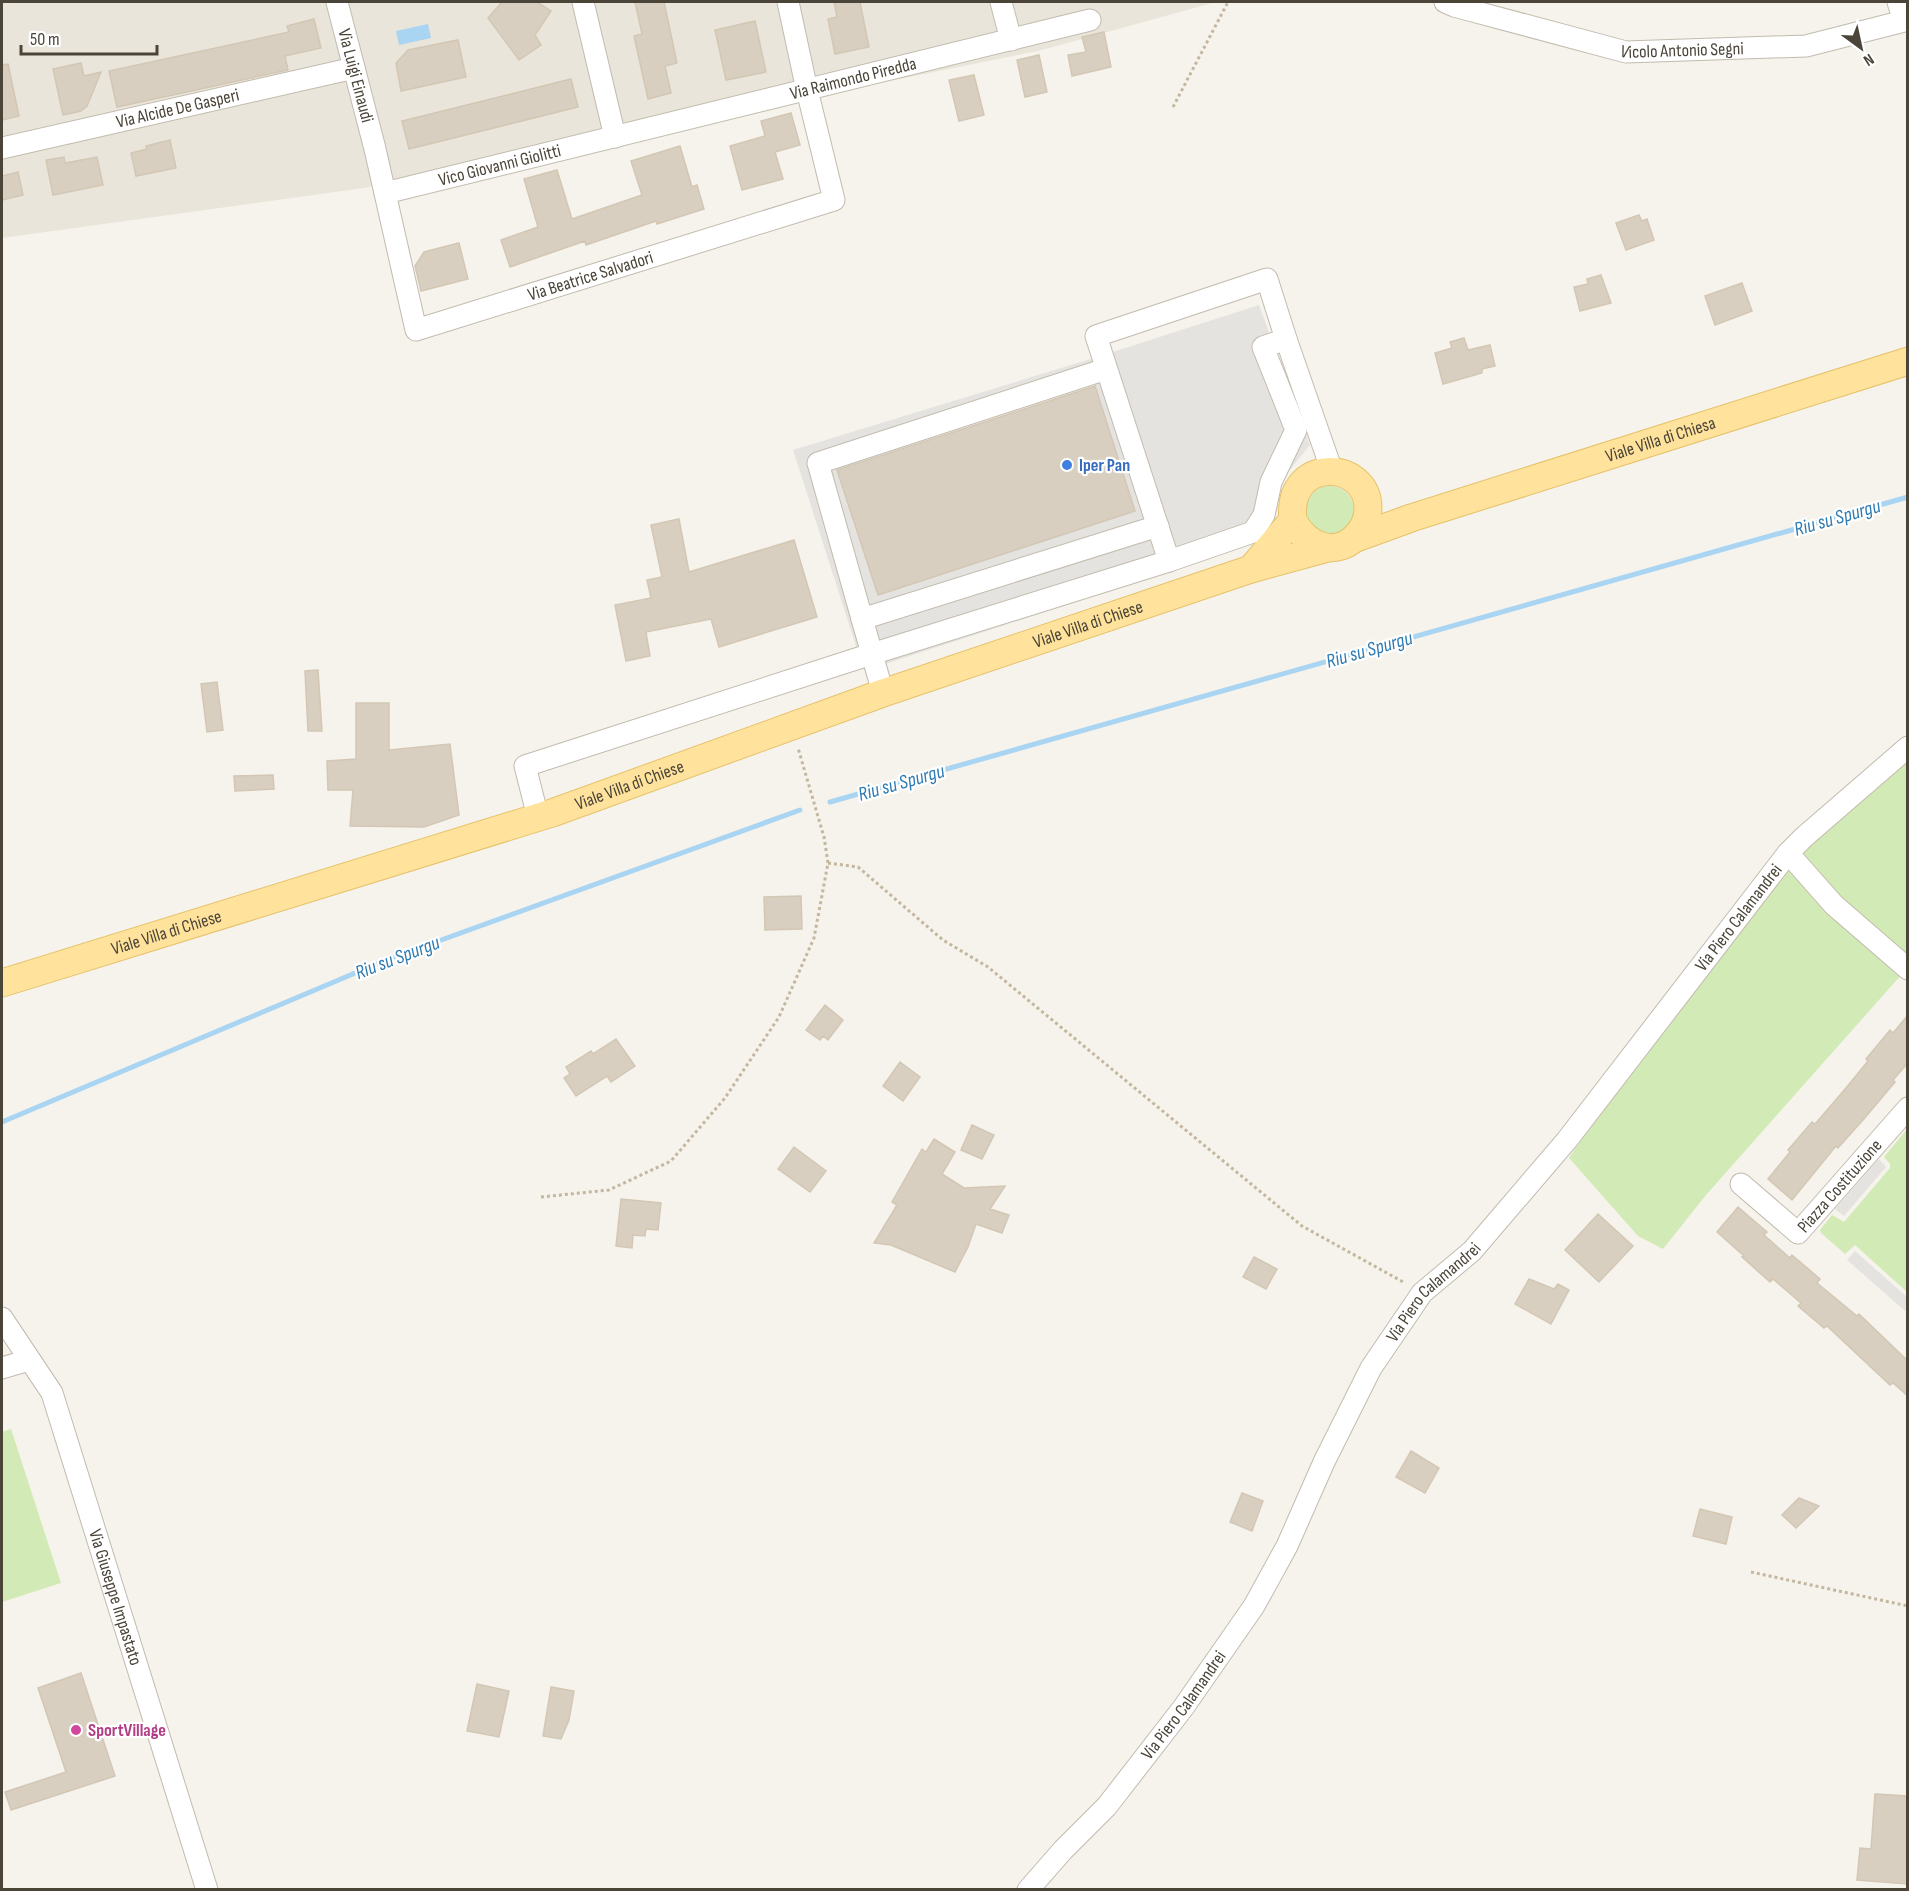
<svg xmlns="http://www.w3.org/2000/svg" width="1909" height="1891" font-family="'Sofia Sans Condensed',sans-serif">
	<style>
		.residential { fill: #eae5da }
		.green { fill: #d2eab5 }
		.parking { fill: #e5e3e0; fill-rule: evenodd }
		.water { fill: #a9d4f2 }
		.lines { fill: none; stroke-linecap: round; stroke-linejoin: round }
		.stream { stroke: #a9d4f2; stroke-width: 5 }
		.building { fill: #d8cfc1; stroke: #d3c7b4; stroke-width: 1.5 }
		.minor-casing { stroke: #c2bbae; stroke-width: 23 }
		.major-casing { stroke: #e6c16a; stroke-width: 29 }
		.path { stroke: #c4b79f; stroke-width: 3; stroke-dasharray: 3 3; stroke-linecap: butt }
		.minor { stroke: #fff; stroke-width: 21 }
		.major { stroke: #ffe39c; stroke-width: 27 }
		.shop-dot { fill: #3f7fe0; stroke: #fff; stroke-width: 2 }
		.hotel-dot { fill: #d1479c; stroke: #fff; stroke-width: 2 }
		.labels { text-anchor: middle; stroke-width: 4.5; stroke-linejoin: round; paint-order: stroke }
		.street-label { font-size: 18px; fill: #4b4439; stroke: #fff }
		.shop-label { font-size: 18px; font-weight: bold; fill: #366cbe; stroke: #fff; text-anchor: start }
		.hotel-label { font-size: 18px; font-weight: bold; fill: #b23c85; stroke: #fff; text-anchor: start }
		.water-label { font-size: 20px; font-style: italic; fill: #2e7ab2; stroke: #fff }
	</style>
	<rect width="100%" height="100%" fill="#f6f3ec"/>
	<path class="residential" d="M 2,2 L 1216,2 L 1042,50 L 364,188 L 2,238 Z"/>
	<path class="green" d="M1306 510a24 24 0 1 1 48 0a24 24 0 1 1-48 0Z
		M 1907,757 L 1907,959 L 1849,910 L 1805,860 L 1803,851 Z
		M 1789,868 L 1902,974 L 1706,1195 L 1663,1249 L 1638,1236 L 1569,1158 L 1591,1125 Z
		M 1907,1129 L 1907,1292 L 1855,1245 L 1845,1254 L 1821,1233 L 1820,1230 L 1832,1215 L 1844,1222 L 1890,1168 L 1890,1164 L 1884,1157 Z
		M 11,1429 L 61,1583 L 2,1602 L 2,1432 Z"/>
	<path class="parking" d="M 1259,305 L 1310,445 L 1284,477 L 1272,524 L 1250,545 L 864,671 L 793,450 L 1094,358 ZM 1094,384 L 1135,511 L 878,595 L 837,469 Z
		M 1879,1159 L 1886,1167 L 1844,1216 L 1835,1209 Z
		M 1855,1251 L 1907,1297 L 1907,1308 L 1905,1311 L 1847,1260 Z"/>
	<path class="water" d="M 428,24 L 431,38 L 399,45 L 396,31 Z"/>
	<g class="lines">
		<path class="stream" d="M 830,802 L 1908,497
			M 2,1122 L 386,960 L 800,810"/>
	</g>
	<path class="building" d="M 502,2 L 537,2 L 551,11 L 535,35 L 541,45 L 519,60 L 488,18 Z
		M 635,2 L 664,2 L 677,63 L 665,66 L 671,93 L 648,99 L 634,36 L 642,34 Z
		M 834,2 L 860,2 L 869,47 L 835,54 L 828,19 L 837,17 Z
		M 314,19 L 321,48 L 285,56 L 288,70 L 117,107 L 109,71 L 289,32 L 287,26 Z
		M 755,21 L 766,72 L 726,80 L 715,30 Z
		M 1104,32 L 1111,67 L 1072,76 L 1068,55 L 1086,52 L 1082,37 Z
		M 458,40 L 466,77 L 401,91 L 396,63 L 408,50 Z
		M 1039,55 L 1047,92 L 1025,97 L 1017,60 Z
		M 81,63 L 84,76 L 101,72 L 87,106 L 81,111 L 63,115 L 53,69 Z
		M 8,64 L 19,116 L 2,120 L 2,65 Z
		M 974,75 L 984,115 L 959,121 L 949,80 Z
		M 571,79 L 578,107 L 409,149 L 402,121 Z
		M 791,113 L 800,145 L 775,152 L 783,179 L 742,190 L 730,146 L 765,136 L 761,121 Z
		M 170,140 L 176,168 L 136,176 L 131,153 L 147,149 L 146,146 Z
		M 680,146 L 692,187 L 697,185 L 704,209 L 657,224 L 656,221 L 586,245 L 585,241 L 510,267 L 501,240 L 538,227 L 524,179 L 557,170 L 572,219 L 642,195 L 631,161 Z
		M 64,157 L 65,163 L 97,157 L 103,185 L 53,195 L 46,160 Z
		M 18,172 L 23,195 L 2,200 L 2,176 Z
		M 1639,215 L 1642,221 L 1647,219 L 1654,240 L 1626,250 L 1616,223 Z
		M 459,243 L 468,279 L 421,291 L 415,266 L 424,252 Z
		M 1601,275 L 1611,303 L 1580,311 L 1574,287 L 1588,284 L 1587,279 Z
		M 1742,283 L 1752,311 L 1715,325 L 1705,296 Z
		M 1464,338 L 1468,350 L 1490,345 L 1495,366 L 1482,369 L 1482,373 L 1443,384 L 1435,353 L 1452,348 L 1450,342 Z
		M 1095,386 L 1135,511 L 878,595 L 837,470 Z
		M 679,519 L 689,572 L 794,540 L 817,617 L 719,647 L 711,619 L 646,632 L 650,656 L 626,661 L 615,605 L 651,598 L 647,580 L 662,577 L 651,525 Z
		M 318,670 L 322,731 L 308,731 L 305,671 Z
		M 217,682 L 223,730 L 207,732 L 201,684 Z
		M 356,703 L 389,703 L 389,750 L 450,744 L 459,815 L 424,827 L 350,826 L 353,790 L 328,790 L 327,761 L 356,759 Z
		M 273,775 L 274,789 L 235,791 L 234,776 Z
		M 801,896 L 802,929 L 765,930 L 764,897 Z
		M 825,1005 L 843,1020 L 828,1040 L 823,1036 L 820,1040 L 806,1030 Z
		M 1908,1015 L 1908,1063 L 1893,1080 L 1895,1082 L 1863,1120 L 1838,1148 L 1836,1146 L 1792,1200 L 1768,1179 L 1790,1152 L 1788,1150 L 1812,1122 L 1815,1124 L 1846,1088 L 1868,1061 L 1866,1059 L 1890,1030 L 1893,1033 Z
		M 616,1039 L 635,1066 L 611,1082 L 607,1076 L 576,1096 L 564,1078 L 570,1074 L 566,1067 L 591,1051 L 593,1054 Z
		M 900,1062 L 920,1077 L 903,1101 L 883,1086 Z
		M 972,1125 L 994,1135 L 982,1159 L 961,1150 Z
		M 934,1139 L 955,1152 L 942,1174 L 964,1188 L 1005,1186 L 990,1209 L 1009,1215 L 1002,1233 L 976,1224 L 968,1247 L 955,1272 L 891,1245 L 874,1243 L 897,1205 L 892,1202 L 922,1149 L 926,1152 Z
		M 794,1147 L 826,1171 L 810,1192 L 778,1169 Z
		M 621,1199 L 661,1203 L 658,1230 L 646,1229 L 645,1236 L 633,1235 L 632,1248 L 616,1246 Z
		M 1738,1207 L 1767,1232 L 1764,1235 L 1790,1258 L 1792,1255 L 1820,1279 L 1817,1283 L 1857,1316 L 1859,1314 L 1908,1361 L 1908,1396 L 1893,1383 L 1890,1385 L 1827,1326 L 1824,1328 L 1798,1306 L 1801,1303 L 1773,1279 L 1770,1282 L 1742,1257 L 1744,1256 L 1717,1232 Z
		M 1598,1214 L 1633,1246 L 1599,1282 L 1565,1250 Z
		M 1254,1257 L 1277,1269 L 1266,1289 L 1243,1277 Z
		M 1529,1279 L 1554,1289 L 1558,1284 L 1569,1290 L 1551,1324 L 1515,1304 Z
		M 1411,1451 L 1439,1468 L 1425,1493 L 1396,1477 Z
		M 1242,1493 L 1263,1501 L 1252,1531 L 1230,1522 Z
		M 1799,1498 L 1819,1506 L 1796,1528 L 1782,1515 Z
		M 1700,1509 L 1732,1517 L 1726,1544 L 1693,1536 Z
		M 81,1673 L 115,1776 L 11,1810 L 5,1792 L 66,1772 L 38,1688 Z
		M 477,1684 L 509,1691 L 499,1737 L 467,1731 Z
		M 551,1687 L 574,1691 L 569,1720 L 561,1739 L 543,1736 Z
		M 1875,1794 L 1908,1796 L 1908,1884 L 1857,1880 L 1860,1848 L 1871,1849 Z"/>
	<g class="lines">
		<defs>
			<g id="minor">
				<path id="s1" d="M 337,2 L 375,149 L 416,330 L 834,200 L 807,90 L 788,2"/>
				<path d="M 583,2 L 615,137"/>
				<path d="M 1001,2 L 1011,40"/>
				<path id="s2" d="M 1445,2 L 1454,6 L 1626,52 L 1806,46 L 1904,21 L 1898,2"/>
				<path id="s3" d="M 2,148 L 354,68"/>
				<path id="s4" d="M 385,193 L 1090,20"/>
				<path d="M 1169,561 L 1096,336 L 1267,279 L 1286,339 L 1332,471"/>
				<path d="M 862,619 L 1158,526"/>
				<path d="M 883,693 L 818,463 L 1106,369"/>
				<path d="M 538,817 L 525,766 L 859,658 L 1169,561 L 1253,532 L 1264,515 L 1271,482 L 1296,430 L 1263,347 L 1286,339"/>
				<path d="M 1788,853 L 1834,905 L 1908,969"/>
				<path id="s5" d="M 1741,1184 L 1798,1233 L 1908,1108"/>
				<path id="s6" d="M 2,1318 L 52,1393 L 207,1890"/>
				<path d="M 2,1368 L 29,1360"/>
				<path id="s7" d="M 1028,1890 L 1063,1850 L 1107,1806 L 1183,1708 L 1254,1606 L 1287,1546 L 1324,1462 L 1371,1368 L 1422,1293 L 1472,1251 L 1567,1140 L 1788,853 L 1804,837 L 1908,747"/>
			</g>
			<g id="major">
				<path id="s8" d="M 1356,538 L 1411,518 L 1908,361"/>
				<path d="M 1251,569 L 1293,520 C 1285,456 1368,459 1368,508 C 1368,518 1365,526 1359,533 C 1338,560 1305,546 1293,520"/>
				<path id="s9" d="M 2,983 L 552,813 L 883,693 L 1251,569 L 1328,548"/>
			</g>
		</defs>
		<use href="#minor" class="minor-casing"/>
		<use href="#major" class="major-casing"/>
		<path class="path" d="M 1173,107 L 1228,2
			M 828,863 L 858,867 L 943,940 L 988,967 L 1302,1226 L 1405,1283
			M 541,1197 L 609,1190 L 671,1161 L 725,1098 L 779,1017 L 814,938 L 828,863 L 824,837 L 798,748
			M 1751,1572 L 1908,1606"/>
		<use href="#minor" class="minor"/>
		<use href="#major" class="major"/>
	</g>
	<circle class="shop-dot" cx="1067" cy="465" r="6"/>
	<circle class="hotel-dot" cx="76" cy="1730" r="6"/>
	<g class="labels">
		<g class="street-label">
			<text dy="6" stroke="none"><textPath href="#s2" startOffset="244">Vicolo Antonio Segni</textPath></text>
			<text dy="6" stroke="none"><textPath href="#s1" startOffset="76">Via Luigi Einaudi</textPath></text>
			<text dy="6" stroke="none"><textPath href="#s4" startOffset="482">Via Raimondo Piredda</textPath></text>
			<text dy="6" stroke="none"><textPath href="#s3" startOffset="180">Via Alcide De Gasperi</textPath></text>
			<text dy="6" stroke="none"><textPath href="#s4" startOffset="118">Vico Giovanni Giolitti</textPath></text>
			<text dy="6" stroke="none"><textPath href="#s1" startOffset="520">Via Beatrice Salvadori</textPath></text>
			<text dy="6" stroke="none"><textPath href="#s8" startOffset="320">Viale Villa di Chiesa</textPath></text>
			<text dy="6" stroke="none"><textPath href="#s9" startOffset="1144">Viale Villa di Chiese</textPath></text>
			<text dy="6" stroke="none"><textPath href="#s9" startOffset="658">Viale Villa di Chiese</textPath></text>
			<text dy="6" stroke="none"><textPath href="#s7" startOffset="1212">Via Piero Calamandrei</textPath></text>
			<text dy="6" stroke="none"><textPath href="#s9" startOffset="172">Viale Villa di Chiese</textPath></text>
			<text dy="6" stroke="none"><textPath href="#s5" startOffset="138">Piazza Costituzione</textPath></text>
			<text dy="6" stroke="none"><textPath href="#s7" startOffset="728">Via Piero Calamandrei</textPath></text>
			<text dy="6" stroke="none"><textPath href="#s6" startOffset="304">Via Giuseppe Impastato</textPath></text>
			<text dy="6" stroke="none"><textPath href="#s7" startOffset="242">Via Piero Calamandrei</textPath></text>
		</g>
		<g class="shop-label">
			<text x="1079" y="471">Iper Pan</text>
		</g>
		<g class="hotel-label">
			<text x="88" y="1736">SportVillage</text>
		</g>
		<g class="water-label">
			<text transform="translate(1837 517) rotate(-16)" y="7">Riu su Spurgu</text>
			<text transform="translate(1369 649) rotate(-16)" y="7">Riu su Spurgu</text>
			<text transform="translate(901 782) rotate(-16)" y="7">Riu su Spurgu</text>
			<text transform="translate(397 957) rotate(-21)" y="7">Riu su Spurgu</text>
		</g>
	</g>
	<rect width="1909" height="1891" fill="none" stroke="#4b4439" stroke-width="6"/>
	<g transform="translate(1861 48) rotate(147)" stroke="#ffffff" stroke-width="4.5" paint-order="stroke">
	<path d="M0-4.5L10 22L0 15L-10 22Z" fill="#4b4439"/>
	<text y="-9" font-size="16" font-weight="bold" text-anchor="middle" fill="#4b4439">N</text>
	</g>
	<path d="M21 45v9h136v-9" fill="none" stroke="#4b4439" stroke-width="3"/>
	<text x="30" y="45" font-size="18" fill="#4b4439" stroke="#ffffff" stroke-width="4.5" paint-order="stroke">50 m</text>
</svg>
